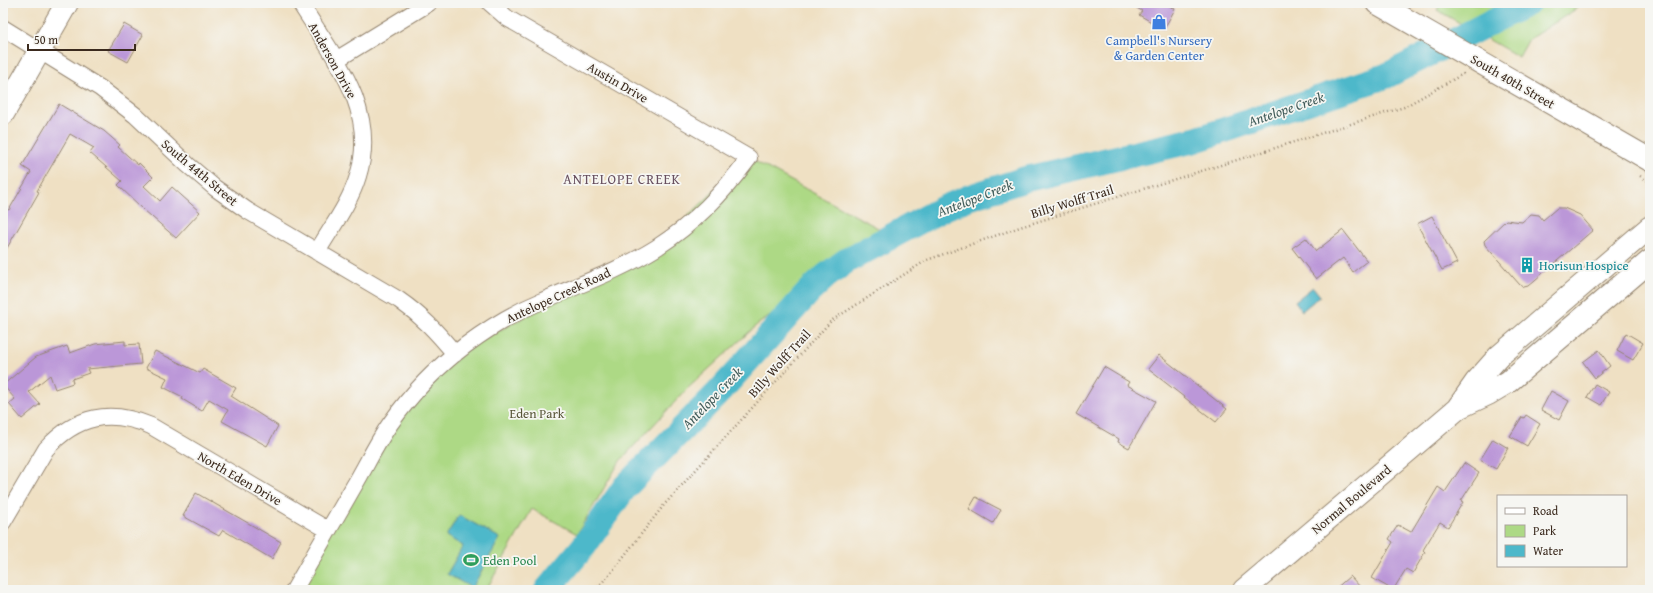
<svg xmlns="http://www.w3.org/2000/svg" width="1653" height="593" font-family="'Gentium Book Plus',serif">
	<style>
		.green { fill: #add985; stroke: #748252 }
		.water { fill: #4db8ca; stroke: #447174 }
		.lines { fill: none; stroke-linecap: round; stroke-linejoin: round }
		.river { stroke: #4db8ca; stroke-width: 26 }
		.building { fill: #bb97d8 }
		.minor-casing { stroke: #958570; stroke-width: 18 }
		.secondary-casing { stroke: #958570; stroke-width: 24 }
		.path { stroke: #958570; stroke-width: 2.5; stroke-dasharray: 1 3; stroke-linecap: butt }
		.minor { stroke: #fff; stroke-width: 16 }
		.secondary { stroke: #fff; stroke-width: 22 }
		.labels { text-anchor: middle; stroke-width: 3.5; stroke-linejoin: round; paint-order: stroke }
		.shop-label { font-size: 13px; fill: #366cbe; stroke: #f6f6f2 }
		.street-label { font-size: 13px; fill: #3b2a1e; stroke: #f6f6f2 }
		.culture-label { font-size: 13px; fill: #0d838f; stroke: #f6f6f2; text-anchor: start }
		.park-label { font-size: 13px; fill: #585638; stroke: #f6f6f2 }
		.leisure-label { font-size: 13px; fill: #27864d; stroke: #f6f6f2; text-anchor: start }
		.water-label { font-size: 14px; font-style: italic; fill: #415c5a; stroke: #f6f6f2 }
		.neighbourhood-label { font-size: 14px; letter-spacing: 1px; fill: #68505f; stroke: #f6f6f2 }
	</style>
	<rect width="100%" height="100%" fill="#f6f6f2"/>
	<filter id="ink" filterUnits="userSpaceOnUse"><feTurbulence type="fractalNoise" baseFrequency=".025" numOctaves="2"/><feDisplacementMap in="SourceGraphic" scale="8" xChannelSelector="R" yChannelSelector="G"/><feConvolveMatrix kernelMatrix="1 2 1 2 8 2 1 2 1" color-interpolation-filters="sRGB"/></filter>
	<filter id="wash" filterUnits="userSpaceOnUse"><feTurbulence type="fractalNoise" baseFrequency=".012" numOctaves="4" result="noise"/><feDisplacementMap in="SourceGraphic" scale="16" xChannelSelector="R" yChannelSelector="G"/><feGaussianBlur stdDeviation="0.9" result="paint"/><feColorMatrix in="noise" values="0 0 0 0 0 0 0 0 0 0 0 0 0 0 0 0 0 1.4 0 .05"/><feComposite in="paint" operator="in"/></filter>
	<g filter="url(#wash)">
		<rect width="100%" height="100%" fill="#efe0c3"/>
		<path class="green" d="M 1441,3 L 1579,3 L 1576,9 L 1529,39 L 1519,57 L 1437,10 Z
			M 749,158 L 902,241 L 835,275 L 758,324 L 711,367 L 687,389 L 620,461 L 577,534 L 532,509 L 486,590 L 294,590 L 389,425 L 455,354 L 655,248 Z"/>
		<path class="water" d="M 1313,287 L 1320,296 L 1302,311 L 1295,301 Z
			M 459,515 L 500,538 L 472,588 L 447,574 L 463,546 L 446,536 Z"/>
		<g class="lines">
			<path class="river" d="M 547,590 L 584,546 L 625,487 L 719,392 L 809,292 L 826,276 L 846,261 L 944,208 L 970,197 L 1026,179 L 1195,140 L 1386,76 L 1528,3"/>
		</g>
		<g id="blocks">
			<path class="building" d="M 1128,3 L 1164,3 L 1175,9 L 1164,29 L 1139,15 L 1142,11 Z
				M 124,24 L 143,35 L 128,62 L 108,51 Z
				M 59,104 L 104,131 L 120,145 L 118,147 L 138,165 L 139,163 L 153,177 L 144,186 L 160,201 L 172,187 L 200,212 L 176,238 L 144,210 L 118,185 L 122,181 L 90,153 L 94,148 L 70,134 L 37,191 L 39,192 L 3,255 L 3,215 L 7,209 L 9,210 L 31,172 L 22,166 Z
				M 1557,208 L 1564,208 L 1580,215 L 1593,230 L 1528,286 L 1524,287 L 1520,285 L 1485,245 L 1484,241 L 1506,220 L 1522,222 L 1531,214 L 1539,215 L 1543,220 Z
				M 1432,216 L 1457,263 L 1442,270 L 1417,224 Z
				M 1343,230 L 1367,261 L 1353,272 L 1343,258 L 1316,279 L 1292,248 L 1306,238 L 1316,251 Z
				M 1626,333 L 1643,343 L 1633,360 L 1617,351 Z
				M 125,341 L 125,345 L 139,344 L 141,364 L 87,369 L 89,373 L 72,379 L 73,383 L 55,389 L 50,375 L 29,392 L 40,404 L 22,419 L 9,404 L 15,399 L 3,385 L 36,357 L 67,346 L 70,353 L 95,344 Z
				M 1599,350 L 1610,366 L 1595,378 L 1583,362 Z
				M 155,351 L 200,373 L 203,369 L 236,388 L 231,396 L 278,426 L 267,446 L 222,421 L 228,410 L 209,399 L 202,411 L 182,399 L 183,397 L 163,387 L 167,378 L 146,368 Z
				M 1159,355 L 1227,409 L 1216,422 L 1148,369 Z
				M 1104,367 L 1129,382 L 1127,385 L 1156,401 L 1129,448 L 1118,442 L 1119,439 L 1076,414 Z
				M 1595,384 L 1609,392 L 1601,405 L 1587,397 Z
				M 1551,391 L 1569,401 L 1559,420 L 1541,410 Z
				M 1526,415 L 1540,424 L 1527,446 L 1510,436 L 1522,417 L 1524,418 Z
				M 1493,439 L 1508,448 L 1496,469 L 1480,460 Z
				M 1464,463 L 1479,473 L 1461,501 L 1463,502 L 1448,527 L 1440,522 L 1423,550 L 1425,552 L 1413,573 L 1406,569 L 1393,590 L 1372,578 L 1393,542 L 1389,539 L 1398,525 L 1411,532 L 1438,487 L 1445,492 Z
				M 196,493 L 281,542 L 272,559 L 223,530 L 219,536 L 183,516 Z
				M 976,497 L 1001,510 L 993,523 L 969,509 Z
				M 1350,576 L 1363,590 L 1334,590 Z"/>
		</g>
	</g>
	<g filter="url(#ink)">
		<use href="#blocks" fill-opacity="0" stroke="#958570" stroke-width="1"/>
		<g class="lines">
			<defs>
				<path id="minor" d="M 300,3 C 333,56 379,110 358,176 C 350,203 331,228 317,252
					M 3,28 L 100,88 L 135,115 L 188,165 L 215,188 L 248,211 L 399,300 C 422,316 437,332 455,354
					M 336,60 L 429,3
					M 3,522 L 46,449 C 77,415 110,409 151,426 L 328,530
					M 294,590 C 314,555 334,521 354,486 C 366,466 376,444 390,424 C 411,394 437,367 466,345 C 489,328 515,312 542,301 C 580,284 621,270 656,248 C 695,223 722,194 749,158 L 507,18 L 490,3"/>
				<path id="secondary" d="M 1377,3 L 1650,160
					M 3,114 L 67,3
					M 1458,408 L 1488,394 L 1508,382 L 1650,261
					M 1244,590 L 1457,409 L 1476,382 L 1499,356 L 1650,227"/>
			</defs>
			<use href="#minor" class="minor-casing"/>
			<use href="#secondary" class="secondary-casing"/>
			<path class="path" d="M 1640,176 L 1650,182
				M 595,590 L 610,574 L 664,505 L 831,321 L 927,260 L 1020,227 L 1250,156 L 1404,107 L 1463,74 L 1464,75"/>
			<use href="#minor" class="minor"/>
			<use href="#secondary" class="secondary"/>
		</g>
	</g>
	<defs>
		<symbol id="shop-bare" viewBox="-9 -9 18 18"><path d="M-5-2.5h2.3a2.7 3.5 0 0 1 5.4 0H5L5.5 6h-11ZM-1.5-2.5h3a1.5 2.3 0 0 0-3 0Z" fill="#3f7fe0" stroke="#f6f6f2" stroke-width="2.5" paint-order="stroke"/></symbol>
		<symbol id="building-bare" viewBox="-9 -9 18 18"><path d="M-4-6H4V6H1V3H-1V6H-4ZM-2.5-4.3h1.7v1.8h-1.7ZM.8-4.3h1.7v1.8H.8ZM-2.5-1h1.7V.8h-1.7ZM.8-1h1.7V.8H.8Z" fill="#0f9aa8" stroke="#f6f6f2" stroke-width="2.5" paint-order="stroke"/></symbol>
		<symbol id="stadium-bare" viewBox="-9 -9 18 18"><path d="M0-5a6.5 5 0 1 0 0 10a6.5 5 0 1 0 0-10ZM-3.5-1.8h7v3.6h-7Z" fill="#2e9e5b" stroke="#f6f6f2" stroke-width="2.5" paint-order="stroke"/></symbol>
	</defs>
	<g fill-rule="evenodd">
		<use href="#shop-bare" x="1148" y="11" width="22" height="22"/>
		<use href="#building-bare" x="1516" y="254" width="22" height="22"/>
		<use href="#stadium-bare" x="460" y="549" width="22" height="22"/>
	</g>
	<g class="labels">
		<g class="shop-label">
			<text x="1159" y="45">Campbell's Nursery<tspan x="1159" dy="15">&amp; Garden Center</tspan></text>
		</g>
		<g class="street-label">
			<text transform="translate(333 60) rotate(61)" y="5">Anderson Drive</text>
			<text transform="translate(1513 81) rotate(30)" y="5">South 40th Street</text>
			<text transform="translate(618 82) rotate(30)" y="5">Austin Drive</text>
			<text transform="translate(200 172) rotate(40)" y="5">South 44th Street</text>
			<text transform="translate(1072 201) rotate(-17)" y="5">Billy Wolff Trail</text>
			<text transform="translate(558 295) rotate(-25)" y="5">Antelope Creek Road</text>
			<text transform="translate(779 363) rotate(-48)" y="5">Billy Wolff Trail</text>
			<text transform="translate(240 478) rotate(30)" y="5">North Eden Drive</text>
			<text transform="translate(1351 499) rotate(-40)" y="5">Normal Boulevard</text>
		</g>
		<g class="culture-label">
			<text x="1539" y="270">Horisun Hospice</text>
		</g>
		<g class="park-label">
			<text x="537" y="418">Eden Park</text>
		</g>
		<g class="leisure-label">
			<text x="483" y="565">Eden Pool</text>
		</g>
		<g class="water-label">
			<text transform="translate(1286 109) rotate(-19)" y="5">Antelope Creek</text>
			<text transform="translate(975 198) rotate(-21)" y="5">Antelope Creek</text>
			<text transform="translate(712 398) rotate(-46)" y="5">Antelope Creek</text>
		</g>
		<g class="neighbourhood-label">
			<text x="622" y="184">ANTELOPE CREEK</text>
		</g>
	</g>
	<rect width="1653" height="593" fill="none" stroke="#f6f6f2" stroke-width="16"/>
	<rect x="1497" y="495" width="130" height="72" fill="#f6f6f2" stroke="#aba49d"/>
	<rect x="1505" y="508" width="20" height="6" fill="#ffffff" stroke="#aba49d"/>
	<text x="1533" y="515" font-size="12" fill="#3b2a1e">Road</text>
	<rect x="1505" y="525" width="20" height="12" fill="#add985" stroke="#aba49d"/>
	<text x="1533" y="535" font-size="12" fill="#3b2a1e">Park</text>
	<rect x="1505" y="545" width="20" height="12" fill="#4db8ca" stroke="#aba49d"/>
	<text x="1533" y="555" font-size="12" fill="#3b2a1e">Water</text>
	<path d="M28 44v6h107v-6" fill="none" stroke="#3b2a1e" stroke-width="2"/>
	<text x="34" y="44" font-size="12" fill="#3b2a1e" stroke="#f6f6f2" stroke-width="3" paint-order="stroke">50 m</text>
</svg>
